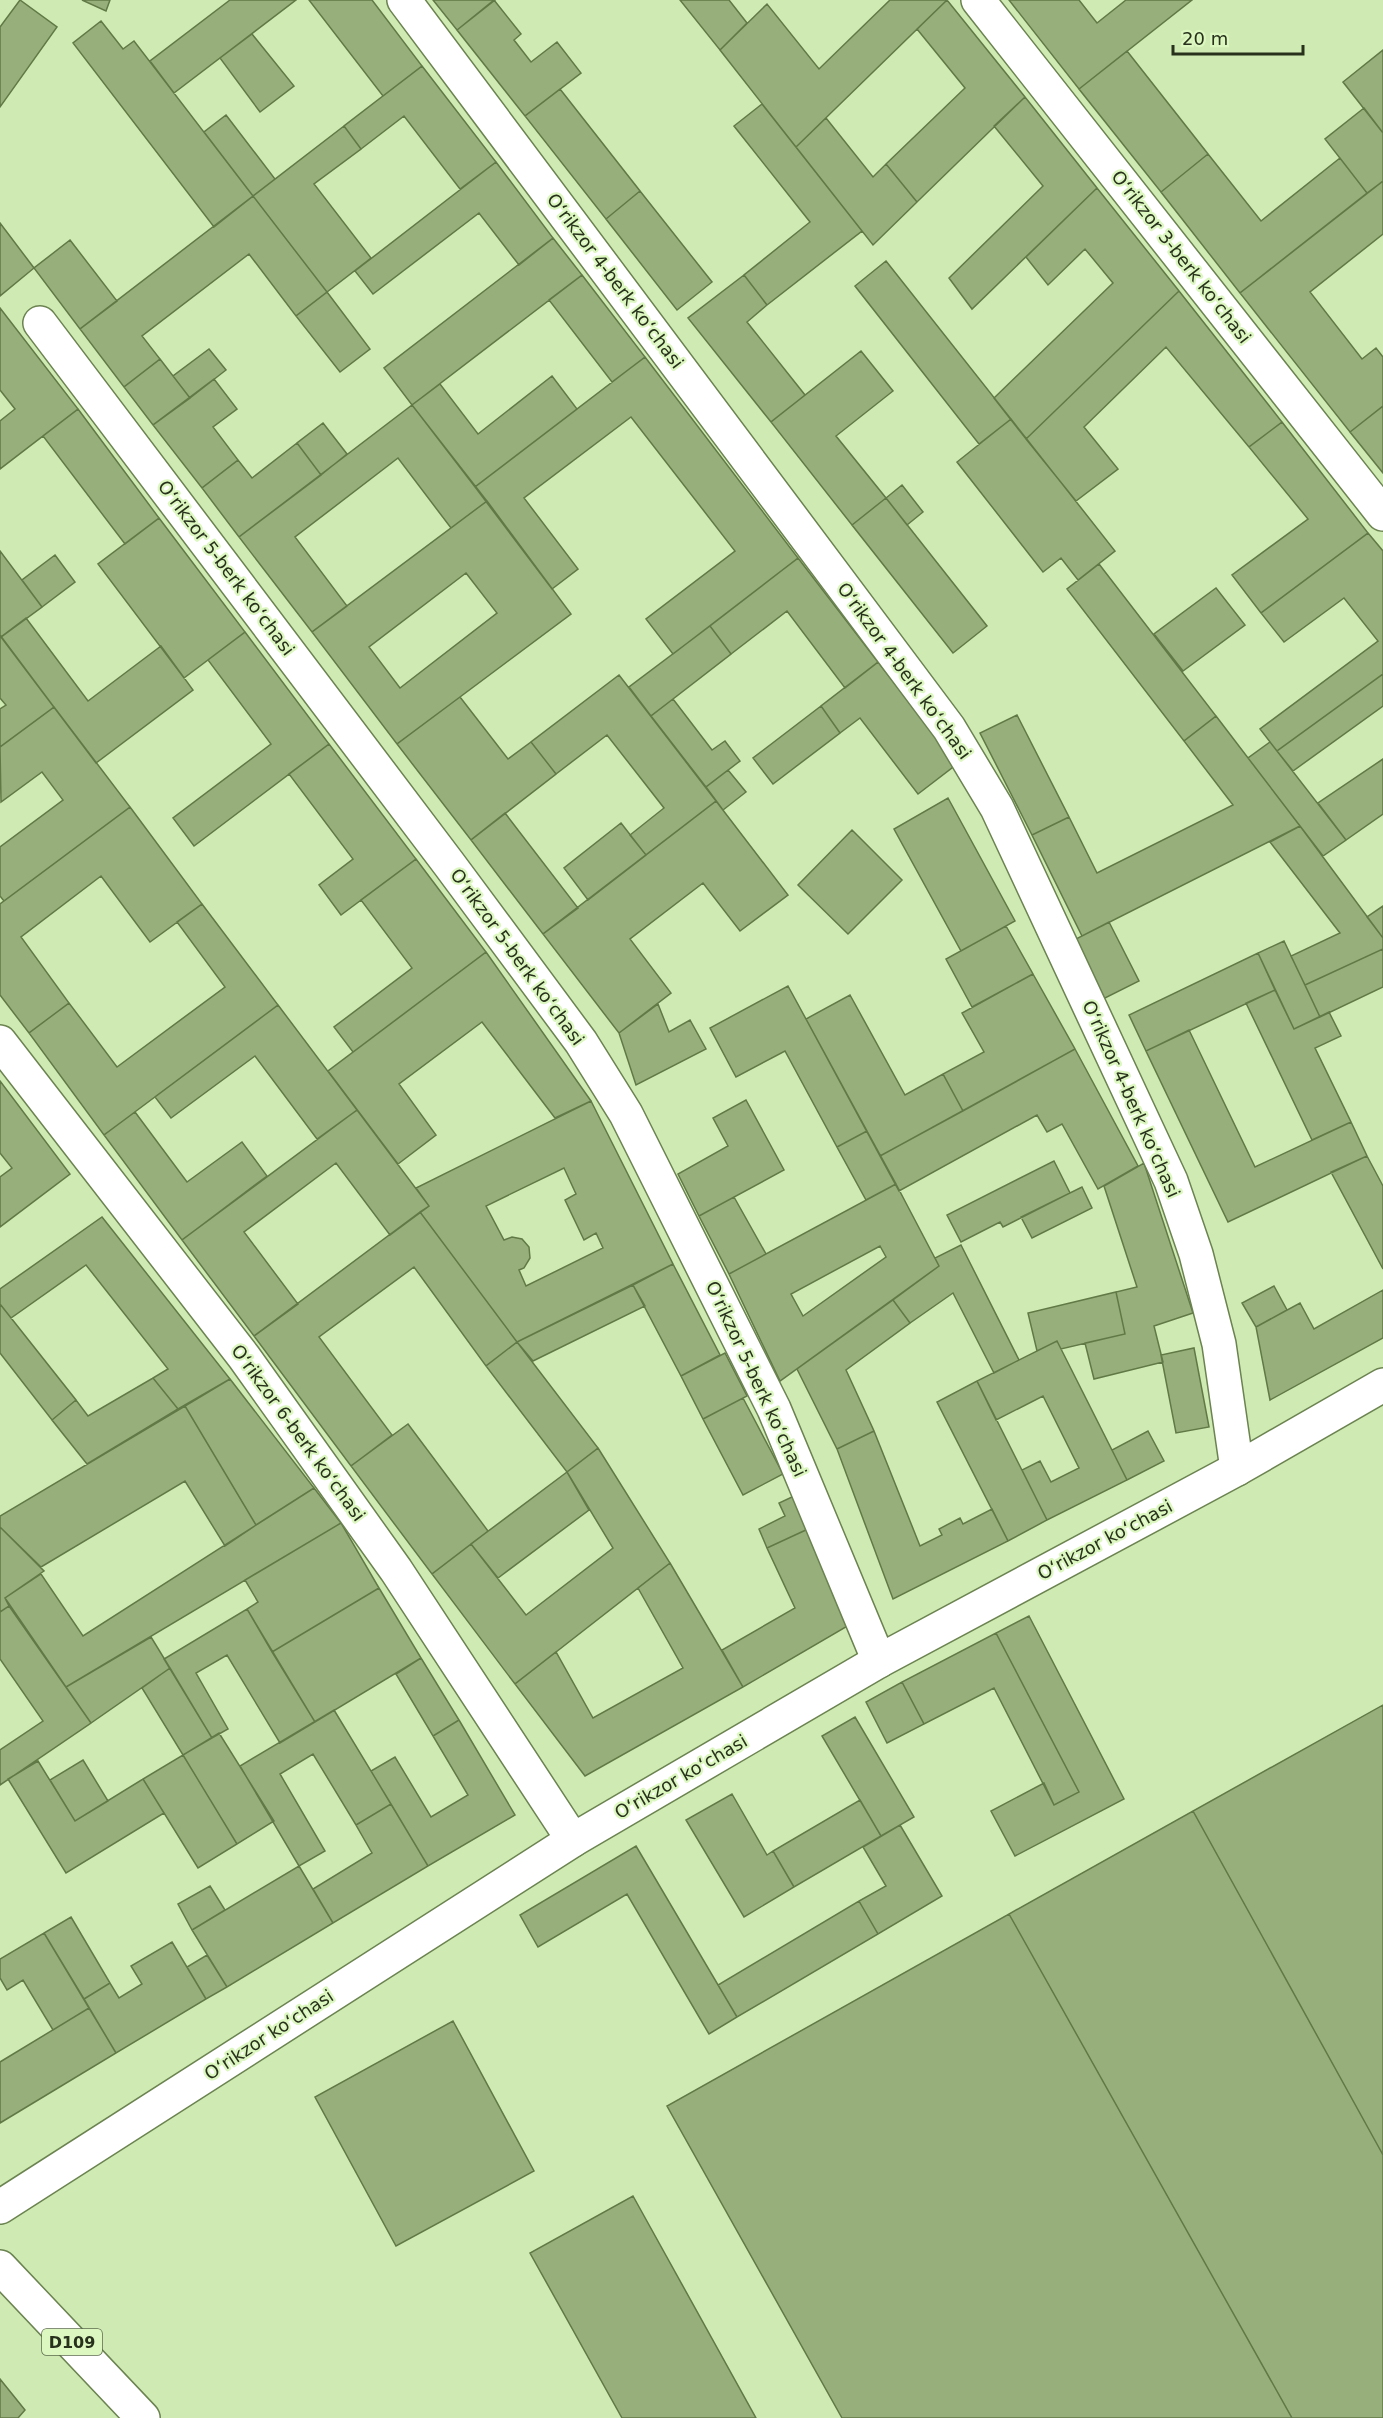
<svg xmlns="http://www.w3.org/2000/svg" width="1383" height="2418" font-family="'DejaVu Sans',sans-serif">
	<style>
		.building { fill: #97b07b; stroke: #617946; stroke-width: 1.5; fill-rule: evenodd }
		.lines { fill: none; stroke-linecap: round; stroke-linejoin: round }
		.minor-casing { stroke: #6b8350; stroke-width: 36 }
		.major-casing { stroke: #6b8350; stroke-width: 36 }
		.minor { stroke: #fff; stroke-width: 33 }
		.major { stroke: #fff; stroke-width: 33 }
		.labels { text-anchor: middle; stroke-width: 4.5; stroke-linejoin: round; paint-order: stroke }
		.shield { fill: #dcf7bf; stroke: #5d6c4d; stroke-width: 1.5 }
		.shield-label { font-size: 16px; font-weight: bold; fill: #27311c }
		.street-label { font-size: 18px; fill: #27311c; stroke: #dcf7bf }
	</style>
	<rect width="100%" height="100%" fill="#cfeab2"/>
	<path class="building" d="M 20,0 L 57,27 L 0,107 L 0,27 Z
		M 82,0 L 110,0 L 106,11 Z
		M 230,0 L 296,0 L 174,93 L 150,61 Z
		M 309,0 L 372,0 L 422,66 L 383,96 Z
		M 433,0 L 495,0 L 457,30 Z
		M 494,0 L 521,34 L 514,40 L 531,62 L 557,42 L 581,73 L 525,116 L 457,30 Z
		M 680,0 L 729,0 L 747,23 L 720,50 Z
		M 890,0 L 947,0 L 796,147 L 720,50 L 767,4 L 819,69 Z
		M 947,0 L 1025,97 L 917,202 L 886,164 L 965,88 L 917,29 Z
		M 1009,0 L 1079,0 L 1097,23 L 1126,0 L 1192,0 L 1079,89 Z
		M 101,21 L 123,49 L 134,41 L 253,196 L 214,227 L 73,43 Z
		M 252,34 L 294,86 L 260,112 L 220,58 Z
		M 1383,50 L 1383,133 L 1343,82 Z
		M 1127,51 L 1208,154 L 1161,192 L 1079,89 Z
		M 422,66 L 496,162 L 460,189 L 404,116 L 361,149 L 344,126 Z
		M 560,89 L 640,191 L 606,219 L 525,116 Z
		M 1025,97 L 1097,188 L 972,309 L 949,278 L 1043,186 L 994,126 Z
		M 762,104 L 862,231 L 767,305 L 744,275 L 810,222 L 734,126 Z
		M 1364,108 L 1383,133 L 1383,181 L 1367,193 L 1325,139 Z
		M 226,115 L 275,179 L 253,196 L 204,132 Z
		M 826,118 L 873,177 L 886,164 L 917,202 L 873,245 L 796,147 Z
		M 344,126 L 361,149 L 314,184 L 371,258 L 327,292 L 253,196 Z
		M 1208,154 L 1261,221 L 1340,158 L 1367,193 L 1240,293 L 1161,192 Z
		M 496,162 L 553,238 L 519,265 L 479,213 L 373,294 L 355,271 Z
		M 1383,181 L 1383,234 L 1310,292 L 1362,359 L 1376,348 L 1383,357 L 1383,406 L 1350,432 L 1240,293 Z
		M 1097,188 L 1179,291 L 1026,439 L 994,398 L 1113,283 L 1085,249 L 1048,285 L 1026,257 Z
		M 640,191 L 712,282 L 677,310 L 606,219 Z
		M 253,196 L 327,292 L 296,316 L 249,254 L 142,336 L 160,359 L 124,387 L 80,329 Z
		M 0,223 L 34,268 L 0,296 Z
		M 553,238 L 582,275 L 412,405 L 384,368 Z
		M 70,240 L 117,301 L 80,329 L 34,268 Z
		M 886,261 L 1011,419 L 979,444 L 855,286 Z
		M 582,275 L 645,357 L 612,382 L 549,300 Z
		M 744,275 L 767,305 L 747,322 L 805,395 L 771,422 L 688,318 Z
		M 1179,291 L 1282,422 L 1249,447 L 1166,347 L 1084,427 L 1118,469 L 1076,501 L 1026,439 Z
		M 327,292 L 370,349 L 340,372 L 296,316 Z
		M 0,308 L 78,409 L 0,469 L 0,421 L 15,409 L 0,390 Z
		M 209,349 L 226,370 L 190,398 L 173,376 Z
		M 861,351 L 893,391 L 836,436 L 886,498 L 852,525 L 771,422 Z
		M 645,357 L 798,558 L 673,654 L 646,619 L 735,551 L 631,417 L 524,498 L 578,569 L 552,589 L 475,487 Z
		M 160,359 L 190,398 L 153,425 L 124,387 Z
		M 552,376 L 577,409 L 475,487 L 412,405 L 440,384 L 478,434 Z
		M 214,379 L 237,409 L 213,427 L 238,460 L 202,488 L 153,425 Z
		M 412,405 L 487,501 L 451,528 L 398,458 L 295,537 L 347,606 L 312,632 L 239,537 Z
		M 1383,406 L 1383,473 L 1350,432 Z
		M 78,409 L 159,518 L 125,544 L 43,436 Z
		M 1011,419 L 1115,551 L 1078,580 L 1061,558 L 1043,572 L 957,462 Z
		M 1282,422 L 1368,533 L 1261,613 L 1232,575 L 1308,519 L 1249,447 Z
		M 323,423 L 347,454 L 321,475 L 297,443 Z
		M 297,443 L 321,475 L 239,537 L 202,488 L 238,460 L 252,478 Z
		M 902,485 L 923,512 L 907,525 L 886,498 Z
		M 886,498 L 987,626 L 953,653 L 852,525 Z
		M 487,501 L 571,614 L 397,744 L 312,632 ZM 466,573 L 497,613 L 400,688 L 369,647 Z
		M 159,518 L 245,632 L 184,678 L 98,564 Z
		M 1368,533 L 1383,551 L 1383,674 L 1277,751 L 1260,729 L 1378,641 L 1344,598 L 1284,642 L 1261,613 Z
		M 0,551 L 42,607 L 1,637 L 0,635 Z
		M 55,555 L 75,582 L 42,607 L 22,580 Z
		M 798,558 L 878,662 L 845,688 L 787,611 L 731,654 L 710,626 Z
		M 1099,564 L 1216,716 L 1184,741 L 1067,589 Z
		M 1216,588 L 1245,625 L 1183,671 L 1154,634 Z
		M 26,618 L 88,701 L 161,646 L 193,690 L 96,763 L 1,637 Z
		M 710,626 L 731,654 L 651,716 L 629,687 Z
		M 245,632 L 329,744 L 194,846 L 173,818 L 271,744 L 208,660 Z
		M 0,635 L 54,707 L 0,747 L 0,709 L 6,705 L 0,698 Z
		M 878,662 L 957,764 L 918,794 L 860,718 L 840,733 L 821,706 Z
		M 1383,674 L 1383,706 L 1293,771 L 1277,751 Z
		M 619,675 L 716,801 L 646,855 L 630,835 L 664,808 L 607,735 L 556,774 L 531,742 Z
		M 460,697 L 508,759 L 531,742 L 556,774 L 471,840 L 397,744 Z
		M 673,699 L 712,750 L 725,741 L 740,761 L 706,787 L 651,716 Z
		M 821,706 L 840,733 L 773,784 L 753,758 Z
		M 54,707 L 130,807 L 4,901 L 0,896 L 0,847 L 63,800 L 42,772 L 1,802 L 0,747 Z
		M 1017,715 L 1069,817 L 1032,835 L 980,733 Z
		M 1216,716 L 1300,826 L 1082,936 L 1032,835 L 1069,817 L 1097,873 L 1233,805 L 1184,741 Z
		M 1270,742 L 1346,840 L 1323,856 L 1248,758 Z
		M 329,744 L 416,859 L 341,915 L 319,885 L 353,859 L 289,774 Z
		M 1383,759 L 1383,814 L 1346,840 L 1318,803 Z
		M 728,770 L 746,792 L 723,810 L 706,787 Z
		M 948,798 L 1015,921 L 961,951 L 894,829 Z
		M 716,801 L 788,895 L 740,931 L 703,883 L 630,939 L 671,993 L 619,1033 L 543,934 Z
		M 130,807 L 202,904 L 150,942 L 101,876 L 21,937 L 69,1003 L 29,1033 L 0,995 L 0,904 Z
		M 505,813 L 578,908 L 543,934 L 471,840 Z
		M 621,823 L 646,855 L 588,900 L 564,868 Z
		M 1300,826 L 1383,938 L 1383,949 L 1305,985 L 1291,956 L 1340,933 L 1270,842 Z
		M 852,830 L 902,880 L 848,934 L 798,885 Z
		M 416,859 L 486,952 L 353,1052 L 334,1027 L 412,968 L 361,900 Z
		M 202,904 L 278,1005 L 104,1135 L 29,1033 L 69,1003 L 117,1067 L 225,987 L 177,922 Z
		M 1383,906 L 1383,938 L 1367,917 Z
		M 1109,922 L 1139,981 L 1103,999 L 1074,940 Z
		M 1006,926 L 1033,974 L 972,1007 L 946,959 Z
		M 1284,941 L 1320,1017 L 1294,1029 L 1258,953 Z
		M 1383,949 L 1383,987 L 1320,1017 L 1305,985 Z
		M 486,952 L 591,1101 L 555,1118 L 482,1022 L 399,1084 L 436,1135 L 398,1164 L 328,1071 Z
		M 1258,953 L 1275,990 L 1146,1051 L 1129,1015 Z
		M 1033,974 L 1075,1049 L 963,1111 L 943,1074 L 984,1052 L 962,1013 Z
		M 788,986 L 867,1131 L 837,1147 L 785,1051 L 736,1077 L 710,1028 Z
		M 1275,990 L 1294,1029 L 1329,1012 L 1341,1036 L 1315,1048 L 1351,1122 L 1312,1140 L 1246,1003 Z
		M 850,995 L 905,1095 L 943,1074 L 963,1111 L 880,1156 L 806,1019 Z
		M 658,1004 L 669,1032 L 690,1020 L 706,1049 L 636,1085 L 619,1033 Z
		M 278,1005 L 357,1110 L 317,1139 L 255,1056 L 171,1118 L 155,1097 Z
		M 1189,1030 L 1255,1167 L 1351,1122 L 1367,1156 L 1228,1222 L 1146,1051 Z
		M 1075,1049 L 1138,1166 L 1098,1189 L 1062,1124 L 1047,1132 L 1037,1115 L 899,1191 L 880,1156 Z
		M 0,1081 L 70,1174 L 0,1227 L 0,1177 L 12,1168 L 0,1153 Z
		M 746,1100 L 784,1170 L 699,1216 L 678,1174 L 728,1146 L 713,1118 Z
		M 591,1101 L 673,1264 L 517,1342 L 420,1212 L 429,1206 L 416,1188 ZM 564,1168 L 576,1194 L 565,1200 L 584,1240 L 596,1233 L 603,1248 L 526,1286 L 519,1270 L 524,1268 L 530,1258 L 529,1247 L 522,1239 L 512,1237 L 504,1240 L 486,1206 Z
		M 357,1110 L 429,1206 L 390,1235 L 336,1163 L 244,1232 L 298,1304 L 254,1336 L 182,1240 Z
		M 135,1112 L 187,1182 L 242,1142 L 267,1176 L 182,1240 L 104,1135 Z
		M 867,1131 L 896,1184 L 866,1200 L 837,1147 Z
		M 1367,1156 L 1383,1186 L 1383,1269 L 1331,1172 Z
		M 1054,1161 L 1070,1193 L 1003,1227 L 1000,1222 L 961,1242 L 947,1215 Z
		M 1144,1163 L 1193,1313 L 1154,1326 L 1163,1362 L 1094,1379 L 1085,1343 L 1125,1334 L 1116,1292 L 1137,1287 L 1104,1186 Z
		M 896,1184 L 939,1266 L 780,1381 L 729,1274 ZM 880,1246 L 886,1257 L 803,1316 L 791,1294 Z
		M 1082,1187 L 1092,1208 L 1032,1238 L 1021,1217 Z
		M 734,1197 L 766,1254 L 729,1274 L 699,1216 Z
		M 420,1212 L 517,1342 L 486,1366 L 414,1267 L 319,1337 L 392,1435 L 351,1466 L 254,1336 Z
		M 102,1217 L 230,1379 L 178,1409 L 153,1378 L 168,1369 L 86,1265 L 11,1318 L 0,1304 L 0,1289 Z
		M 961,1245 L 1019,1360 L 994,1373 L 953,1293 L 910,1323 L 893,1300 L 939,1266 L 935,1258 Z
		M 673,1264 L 720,1355 L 681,1376 L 633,1285 Z
		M 633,1285 L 645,1306 L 533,1361 L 517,1342 Z
		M 1274,1286 L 1287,1310 L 1256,1327 L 1242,1303 Z
		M 1383,1290 L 1383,1338 L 1270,1400 L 1256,1327 L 1300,1303 L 1314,1329 Z
		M 1116,1292 L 1125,1334 L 1061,1349 L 1057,1341 L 1037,1351 L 1028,1313 Z
		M 893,1300 L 910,1323 L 846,1370 L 874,1431 L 837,1449 L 797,1369 Z
		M 0,1304 L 76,1400 L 52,1420 L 0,1353 Z
		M 1057,1341 L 1127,1480 L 1047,1520 L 1022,1470 L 1040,1461 L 1051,1482 L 1079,1468 L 1043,1396 L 996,1420 L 977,1381 Z
		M 517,1342 L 598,1448 L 567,1472 L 486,1366 Z
		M 1194,1348 L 1209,1427 L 1176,1433 L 1161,1355 Z
		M 725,1353 L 747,1396 L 703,1419 L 681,1376 Z
		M 153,1378 L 178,1409 L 87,1464 L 52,1420 L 76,1400 L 88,1416 Z
		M 230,1379 L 314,1488 L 256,1525 L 185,1406 Z
		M 977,1381 L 1047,1520 L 1008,1541 L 937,1402 Z
		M 743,1398 L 783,1474 L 743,1495 L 703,1419 Z
		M 185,1406 L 256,1525 L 225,1546 L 185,1481 L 41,1567 L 0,1527 L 0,1516 Z
		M 408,1424 L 488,1531 L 432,1574 L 351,1466 Z
		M 874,1431 L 920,1546 L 942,1535 L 939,1529 L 960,1518 L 963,1524 L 992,1509 L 1008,1541 L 893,1599 L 837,1449 Z
		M 1148,1431 L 1164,1461 L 1127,1480 L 1112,1450 Z
		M 598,1448 L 670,1563 L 515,1684 L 432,1574 L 471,1544 L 526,1615 L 613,1548 L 567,1472 Z
		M 567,1472 L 589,1510 L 498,1578 L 471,1544 Z
		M 314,1488 L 341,1523 L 66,1687 L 5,1598 L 41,1574 L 83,1636 Z
		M 794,1496 L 808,1529 L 767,1548 L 759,1529 L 785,1516 L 779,1503 Z
		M 341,1523 L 379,1588 L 272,1652 L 247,1609 L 258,1602 L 245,1580 Z
		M 0,1527 L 44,1571 L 5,1598 L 9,1606 L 0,1612 Z
		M 808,1529 L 851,1624 L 743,1687 L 722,1650 L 795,1608 L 767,1548 Z
		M 670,1563 L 743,1687 L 585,1776 L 515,1684 L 556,1652 L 593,1718 L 683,1668 L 638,1588 Z
		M 379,1588 L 421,1658 L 315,1722 L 272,1652 Z
		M 9,1606 L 91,1723 L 0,1785 L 0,1750 L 43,1721 L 0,1659 L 0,1612 Z
		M 247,1609 L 315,1722 L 280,1743 L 227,1655 L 196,1673 L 228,1729 L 212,1738 L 164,1659 Z
		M 1029,1616 L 1124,1799 L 1015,1856 L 991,1811 L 1044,1783 L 1054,1805 L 1079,1792 L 996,1633 Z
		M 996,1633 L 1079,1792 L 1054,1805 L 994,1688 L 924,1724 L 902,1682 Z
		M 151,1637 L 170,1668 L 91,1723 L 66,1687 Z
		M 421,1658 L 459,1720 L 433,1736 L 396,1674 Z
		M 170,1668 L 212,1738 L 183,1755 L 142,1688 Z
		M 902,1682 L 924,1724 L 887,1743 L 866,1702 Z
		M 1383,1705 L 1383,2155 L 1193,1811 Z
		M 334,1710 L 391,1804 L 356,1825 L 313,1754 L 280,1774 L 325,1851 L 299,1866 L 240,1766 Z
		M 855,1717 L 914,1817 L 881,1836 L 822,1736 Z
		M 459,1720 L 515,1815 L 428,1866 L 371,1771 L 395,1757 L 431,1817 L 468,1795 L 433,1736 Z
		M 219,1733 L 274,1821 L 237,1844 L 183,1755 Z
		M 183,1755 L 237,1844 L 198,1868 L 143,1779 Z
		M 83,1760 L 108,1801 L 75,1821 L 50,1780 Z
		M 38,1761 L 75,1821 L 143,1779 L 164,1813 L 66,1873 L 8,1779 Z
		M 732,1794 L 767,1855 L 773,1851 L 794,1887 L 744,1917 L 686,1820 Z
		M 860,1800 L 881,1836 L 794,1887 L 773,1851 Z
		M 391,1804 L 428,1866 L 333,1923 L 313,1889 L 372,1853 L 356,1825 Z
		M 1193,1811 L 1383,2155 L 1383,2418 L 1292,2418 L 1009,1914 Z
		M 900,1825 L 942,1896 L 878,1934 L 859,1901 L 886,1886 L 863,1847 Z
		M 636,1846 L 737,2017 L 709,2034 L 627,1894 L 538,1947 L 520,1915 Z
		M 299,1866 L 333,1923 L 227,1987 L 192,1930 Z
		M 210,1886 L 225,1910 L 192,1930 L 178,1904 Z
		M 859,1901 L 878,1934 L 737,2017 L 718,1985 Z
		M 1009,1914 L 1292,2418 L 842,2418 L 667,2106 Z
		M 71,1917 L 110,1983 L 84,1999 L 44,1933 Z
		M 44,1933 L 89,2008 L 53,2030 L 23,1980 L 7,1990 L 0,1978 L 0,1959 Z
		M 172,1942 L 206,1999 L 116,2053 L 84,1999 L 110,1983 L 119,1998 L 142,1984 L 131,1966 Z
		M 207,1955 L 227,1987 L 206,1999 L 187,1967 Z
		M 89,2008 L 116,2053 L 0,2123 L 0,2062 Z
		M 453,2021 L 534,2171 L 396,2246 L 315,2097 Z
		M 633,2196 L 756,2418 L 622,2418 L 530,2253 Z
		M 0,2379 L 25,2410 L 18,2418 L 0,2418 Z"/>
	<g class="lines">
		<defs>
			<path id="minor" d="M 404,0 L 949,728 L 997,808 L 1171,1181 L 1196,1254 L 1219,1344 L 1237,1469
				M 978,0 L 1383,514
				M 40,323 L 449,864 L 581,1042 L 626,1114 L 774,1409 L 879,1661
				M 0,1042 L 244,1357 L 396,1570 L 573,1840"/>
			<path id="major" d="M 0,2207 L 573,1840 L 879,1661 L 1237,1469 L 1383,1385
				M 0,2267 L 143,2418"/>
		</defs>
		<use href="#minor" class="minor-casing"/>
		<use href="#major" class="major-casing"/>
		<use href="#minor" class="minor"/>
		<use href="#major" class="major"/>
	</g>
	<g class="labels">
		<rect class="shield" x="42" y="2329" width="60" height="26" rx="4.5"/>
		<g class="shield-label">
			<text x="72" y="2348">D109</text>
		</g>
		<g class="street-label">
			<text transform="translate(1181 257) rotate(52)" y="6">Oʻrikzor 3-berk koʻchasi</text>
			<text transform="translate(615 281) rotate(53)" y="6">Oʻrikzor 4-berk koʻchasi</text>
			<text transform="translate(226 568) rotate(53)" y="6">Oʻrikzor 5-berk koʻchasi</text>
			<text transform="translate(904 671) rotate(54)" y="6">Oʻrikzor 4-berk koʻchasi</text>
			<text transform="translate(517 957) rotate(54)" y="6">Oʻrikzor 5-berk koʻchasi</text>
			<text transform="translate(1131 1099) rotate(66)" y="6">Oʻrikzor 4-berk koʻchasi</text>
			<text transform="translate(756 1379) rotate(65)" y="6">Oʻrikzor 5-berk koʻchasi</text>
			<text transform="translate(298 1433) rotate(54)" y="6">Oʻrikzor 6-berk koʻchasi</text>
			<text transform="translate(1105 1540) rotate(-28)" y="6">Oʻrikzor koʻchasi</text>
			<text transform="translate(681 1777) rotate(-30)" y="6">Oʻrikzor koʻchasi</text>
			<text transform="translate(269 2035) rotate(-33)" y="6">Oʻrikzor koʻchasi</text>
		</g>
	</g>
	<path d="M1173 45v9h130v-9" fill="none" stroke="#27311c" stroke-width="3"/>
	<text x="1182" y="45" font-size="18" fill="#27311c" stroke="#dcf7bf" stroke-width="4.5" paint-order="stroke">20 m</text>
</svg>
